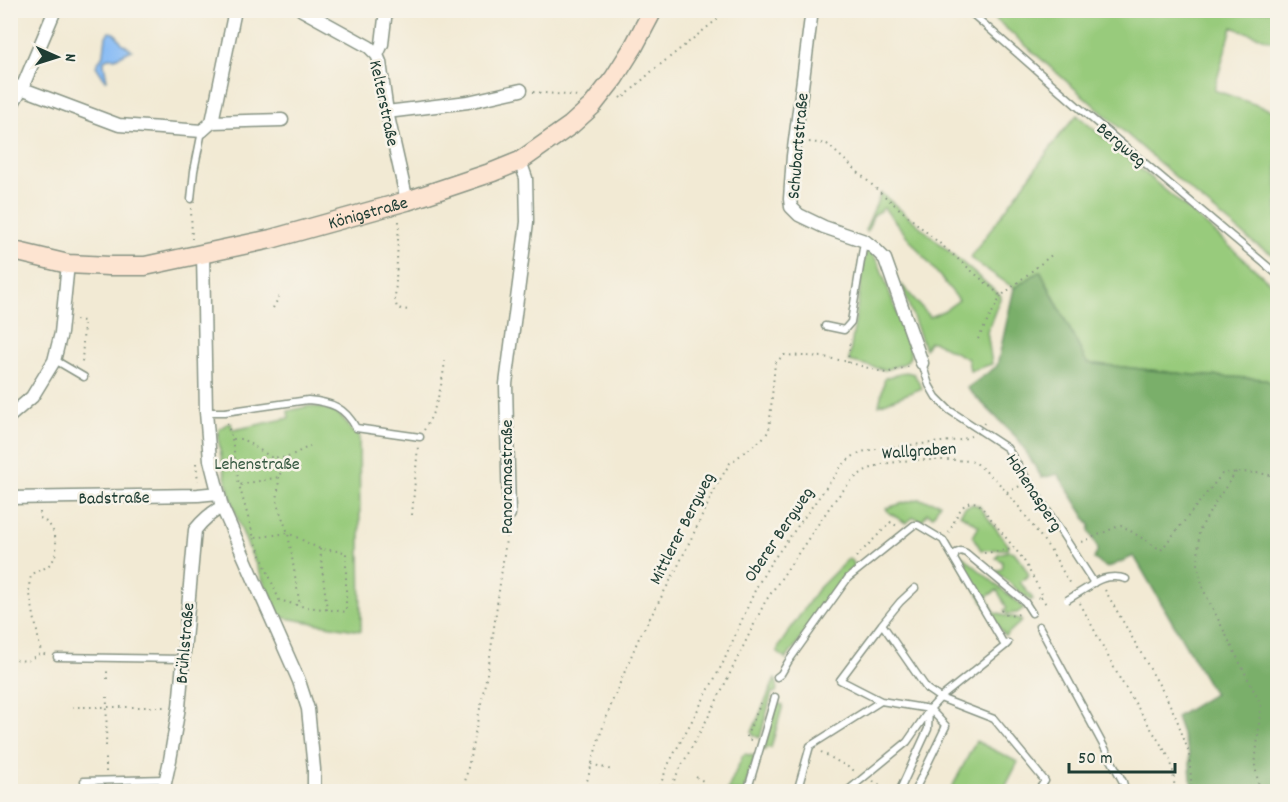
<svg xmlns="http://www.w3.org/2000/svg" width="1288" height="802" font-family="Dekko,sans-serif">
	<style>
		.green { fill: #98cb7b; stroke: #5c8458; stroke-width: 1.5 }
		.forest { fill: #7aaf6b; stroke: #4c7650; stroke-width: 1.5 }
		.water { fill: #87bbf5; stroke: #537c94; stroke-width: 1.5 }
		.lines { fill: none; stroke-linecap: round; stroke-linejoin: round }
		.lane-casing { stroke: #889484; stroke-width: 9 }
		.street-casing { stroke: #889484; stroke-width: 15 }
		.secondary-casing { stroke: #889484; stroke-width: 21 }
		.path { stroke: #889484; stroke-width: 2; stroke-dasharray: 1.5 4.5; stroke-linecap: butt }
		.lane { stroke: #fff; stroke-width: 6 }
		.street { stroke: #fff; stroke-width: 12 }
		.secondary { stroke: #fde4d1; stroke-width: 18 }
		.lane-bridge-casing { stroke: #889484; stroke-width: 9; stroke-linecap: butt }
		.path-bridge { stroke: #889484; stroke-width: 2; stroke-dasharray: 1.5 4.5; stroke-linecap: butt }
		.lane-bridge { stroke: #fff; stroke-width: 6 }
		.labels { text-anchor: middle; stroke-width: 5; stroke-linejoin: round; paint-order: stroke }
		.street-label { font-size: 18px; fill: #1f3d34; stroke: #f7f3e8 }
		.park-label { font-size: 18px; fill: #375942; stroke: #f7f3e8 }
	</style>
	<rect width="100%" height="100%" fill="#f7f3e8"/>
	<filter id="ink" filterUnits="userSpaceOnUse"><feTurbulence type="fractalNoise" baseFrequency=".0167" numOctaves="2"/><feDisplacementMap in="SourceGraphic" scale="12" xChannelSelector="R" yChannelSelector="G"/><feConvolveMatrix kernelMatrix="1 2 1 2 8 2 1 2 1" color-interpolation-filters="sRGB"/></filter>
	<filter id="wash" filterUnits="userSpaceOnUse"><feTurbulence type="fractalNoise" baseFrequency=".008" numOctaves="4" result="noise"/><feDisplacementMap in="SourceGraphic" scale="24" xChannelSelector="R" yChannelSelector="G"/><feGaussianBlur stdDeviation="1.35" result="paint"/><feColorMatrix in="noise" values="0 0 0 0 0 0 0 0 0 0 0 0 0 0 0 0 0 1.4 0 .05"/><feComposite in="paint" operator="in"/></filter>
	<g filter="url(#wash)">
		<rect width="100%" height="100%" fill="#f2ead4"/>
		<path class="green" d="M 994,10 L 1277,11 L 1277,43 L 1232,27 L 1214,90 L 1277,112 L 1277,257 L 1255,244 L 1204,202 L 991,15 Z
			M 1077,115 L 1206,225 L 1277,289 L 1277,388 L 1265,379 L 1195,375 L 1087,363 L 1041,271 L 1014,288 L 970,258 L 1060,135 Z
			M 881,193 L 1001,296 L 987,332 L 992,364 L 970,371 L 968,359 L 935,342 L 929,342 L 925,349 L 901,284 L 930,317 L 945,310 L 959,300 L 884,208 L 873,216 L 867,232 L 865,230 Z
			M 866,249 L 872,253 L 879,264 L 910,348 L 910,357 L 907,361 L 903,364 L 885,370 L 849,361 Z
			M 906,372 L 914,374 L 922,388 L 879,405 L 885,378 Z
			M 309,406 C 330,408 343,412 352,432 L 359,432 L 361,631 L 280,617 C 257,568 233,519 223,466 C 221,454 217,442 219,429 L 227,424 L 231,423 L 233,430 L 289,418 L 288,411 Z
			M 918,499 L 940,503 L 933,516 L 927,513 L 922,521 L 914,517 L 906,523 L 889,513 L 886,508 Z
			M 973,504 L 979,506 L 1009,546 L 1008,549 L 981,550 L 973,537 L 979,526 L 960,514 L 965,507 Z
			M 1009,551 L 1014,552 L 1021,561 L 1029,575 L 1020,582 L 1033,599 L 1032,600 L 1029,600 L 996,571 L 1002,569 L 1003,565 L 1002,561 L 996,558 L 998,554 Z
			M 960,554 L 1024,608 L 1017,613 L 1007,614 L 1004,610 L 1007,608 L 997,590 L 986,597 L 996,614 L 1000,613 C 1007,620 1016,614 1022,621 L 1005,636 L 992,617 L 957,558 Z
			M 849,558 L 855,565 L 786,659 L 777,652 L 779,646 L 817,590 Z
			M 775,679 C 778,684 778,686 776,692 L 772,693 L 760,738 L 753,735 L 752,732 Z
			M 777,703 L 783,705 L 771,748 L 766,747 L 765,750 L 763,750 Z
			M 976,741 L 1018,762 L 1003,791 L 950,791 Z
			M 745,754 L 755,756 L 744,791 L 728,791 L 728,789 L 743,755 Z"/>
		<path class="forest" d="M 1040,271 L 1087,363 L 1195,375 L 1265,379 L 1277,388 L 1277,791 L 1192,791 L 1189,753 L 1176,717 L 1214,694 L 1134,556 L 1107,568 L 1094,559 L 1098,549 L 1089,531 L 1090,525 L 1058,474 L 1042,478 L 1018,439 L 967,388 L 997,366 L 1014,288 Z"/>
		<path class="water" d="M 109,32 L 115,33 L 122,43 L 132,50 L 115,58 L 108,58 L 104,60 L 104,64 L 107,80 L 105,80 L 96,66 L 104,53 L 106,36 Z"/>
	</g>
	<g filter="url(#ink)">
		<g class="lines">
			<defs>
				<path id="lane" d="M 968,10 L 1084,112 L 1278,275
					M 191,199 L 194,171 L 202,131
					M 825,326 L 844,330 L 851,322 L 864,242
					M 55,360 L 84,377
					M 922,363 L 929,385 L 936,397 L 949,410 L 1007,448 L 1094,583
					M 206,412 L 225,412 L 308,400 C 331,402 345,407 356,428 L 420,437
					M 1092,584 C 1102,577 1115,575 1126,579
					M 882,624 L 900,602 L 915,588
					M 1039,626 L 1123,782 L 1126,792
					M 1008,643 L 1005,646 L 954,559 L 956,553 L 961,551 L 966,553 L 1025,602 L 1032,613
					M 57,657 L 182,659
					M 777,677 L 781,674 L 788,662 L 848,578 L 914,525 L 918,525 L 943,540 L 954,559
					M 84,781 L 166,779
					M 747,792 L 775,697
					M 797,792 L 810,746 L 881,701
					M 846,792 L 907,742 L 930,709 L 940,698 L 1005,646
					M 899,792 L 928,729 L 929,710
					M 914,792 L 946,726 L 930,709 L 881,701 L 840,680 L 882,624 L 927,689 L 940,698 L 994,719 L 1045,781 L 1037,792"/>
				<path id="street" d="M 302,10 L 369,47 L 377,55 L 380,62 L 387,112 L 407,201
					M 812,10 L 793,156 L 790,199 L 791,207 L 799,215 L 824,227 L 865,241 L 875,249 L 885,259 L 922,363
					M 377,55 L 382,44 L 386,10
					M 10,84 L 119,125 L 202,131 L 212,122 L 282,120
					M 10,108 L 22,88 L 55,10
					M 387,112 L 468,102 L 521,90
					M 212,122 L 235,10
					M 203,254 L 206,412 L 210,460 L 222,507 L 299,681 L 308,709 L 314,769 L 314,792
					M 10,416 L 32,397 L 54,361 L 61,333 L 68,264
					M 10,498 L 198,495 L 218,493
					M 509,514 L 506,384 L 527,222 L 526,178 L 520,161
					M 163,792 L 170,760 L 179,707 L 195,530 C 203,520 210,513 222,507"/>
				<g id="secondary">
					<path id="s1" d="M 10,250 L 68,264 L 109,266 L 145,266 L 271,239 L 407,201 L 493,172 L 520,161 L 571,125 L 592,106 L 614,78 L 634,46 L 653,10"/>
				</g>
			</defs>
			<use href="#lane" class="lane-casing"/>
			<use href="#street" class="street-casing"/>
			<use href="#secondary" class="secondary-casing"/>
			<path class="path" d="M 533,92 L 578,96
				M 620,97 L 622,99 L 651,72 L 729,10
				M 809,142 L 827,144 L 881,193 L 1001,296 L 1054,253
				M 191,208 L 192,239
				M 399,221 L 395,300 L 397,308 L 409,310
				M 273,308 L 279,297
				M 75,320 L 84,321 L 82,364 L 81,363
				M 978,339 L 1001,296
				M 848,363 L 850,339
				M 227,423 L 232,439 L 242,439 L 271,457 L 286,458 L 310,446
				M 424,430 C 437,409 442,385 445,361
				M 232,439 L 239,485
				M 196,463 L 198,481
				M 1236,472 L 1216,501 L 1199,531 L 1198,565 L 1203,589 L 1261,705 L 1255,766 L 1260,792
				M 279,477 L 277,504 L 288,533 L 300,606
				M 1007,492 L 1020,486
				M 40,512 L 40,518 C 44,520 48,523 51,527 C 57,536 59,554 51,563 C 39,576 30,564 29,589 L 41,653
				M 412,515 L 418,446
				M 949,533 C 955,521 962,495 979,504 L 1023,559 L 1042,594 L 1035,601
				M 254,538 L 279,600 L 300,606 L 346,612 L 346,552 L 320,549 L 288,533 L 254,538 L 239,485 L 279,477 L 286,458
				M 1082,542 L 1121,525 L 1161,550 L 1222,474 C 1240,471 1259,472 1278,477
				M 320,549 L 327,610
				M 984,553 L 1014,549
				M 856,557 L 891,522 L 898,527
				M 1105,590 L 1166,697 L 1176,717 L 1189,753 L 1192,792
				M 1041,597 L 1046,604
				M 1080,603 L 1120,679 L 1170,759 L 1173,770 L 1175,792
				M 1001,610 C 1005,617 1012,616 1019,614
				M 10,659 L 27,661 L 41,653 L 47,655
				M 107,679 L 107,667
				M 72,707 L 167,707
				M 751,740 L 747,739 L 747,735 L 761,703
				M 106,746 L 107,697
				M 821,752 L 855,771
				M 591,764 L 612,770
				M 106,772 L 106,757
				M 696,777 L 703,781 L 701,792
				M 873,781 L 889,790
				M 693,790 L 695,792
				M 463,792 L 489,664 L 508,525
				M 584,792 L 599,738 L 612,702 L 638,640 L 676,570 L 718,483 L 730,463 L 761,440 L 769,431 L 775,363 L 784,355 L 823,357 L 844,361 L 886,373 L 910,366
				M 659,792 L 661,783 L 668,765 L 723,663 L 756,588 L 770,564 L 841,467 L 850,458 L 861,452 L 881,448 L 961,440 L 971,436
				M 672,792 L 673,783 L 676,776 L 712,710 L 765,602 L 834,501 L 852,480 L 864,471 L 882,464 L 911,460 L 953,460 L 970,461 L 976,463 L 997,481 L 1019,507 L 1052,552 L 1071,586"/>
			<use href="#lane" class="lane"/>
			<use href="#street" class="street"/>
			<use href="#secondary" class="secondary"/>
			<defs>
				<path id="lane-bridge" d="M 1067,600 L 1090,586"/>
			</defs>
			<use href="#lane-bridge" class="lane-bridge-casing"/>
			<path class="path-bridge" d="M 977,434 L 984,423"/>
			<use href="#lane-bridge" class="lane-bridge"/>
		</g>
	</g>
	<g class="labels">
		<g class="street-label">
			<text transform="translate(385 103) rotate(78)" y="6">Kelterstraße</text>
			<text transform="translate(1122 144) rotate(40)" y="6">Bergweg</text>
			<text transform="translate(797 146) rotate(-85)" y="6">Schubartstraße</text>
			<text dy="6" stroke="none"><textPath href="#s1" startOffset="366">Königstraße</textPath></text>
			<text transform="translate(919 450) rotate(-4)" y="6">Wallgraben</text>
			<text transform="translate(506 477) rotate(-90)" y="6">Panoramastraße</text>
			<text transform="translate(1035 492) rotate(57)" y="6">Hohenasperg</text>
			<text transform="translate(114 497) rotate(-1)" y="6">Badstraße</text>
			<text transform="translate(681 528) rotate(-63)" y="6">Mittlerer Bergweg</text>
			<text transform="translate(778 534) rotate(-56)" y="6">Oberer Bergweg</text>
			<text transform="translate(184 643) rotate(-85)" y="6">Brühlstraße</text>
		</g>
		<g class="park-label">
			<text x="257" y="469">Lehenstraße</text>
		</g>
	</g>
	<rect width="1288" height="802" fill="none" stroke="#f7f3e8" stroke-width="36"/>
	<g transform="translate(57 57) rotate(93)" stroke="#f7f3e8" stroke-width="4.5" paint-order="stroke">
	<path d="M0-4.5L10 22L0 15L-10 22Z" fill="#1f3d34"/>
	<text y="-9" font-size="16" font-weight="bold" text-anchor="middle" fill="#1f3d34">N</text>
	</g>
	<path d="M1069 763v9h106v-9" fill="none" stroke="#1f3d34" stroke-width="3"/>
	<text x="1078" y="763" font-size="18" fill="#1f3d34" stroke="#f7f3e8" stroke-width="4.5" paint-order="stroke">50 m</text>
</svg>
